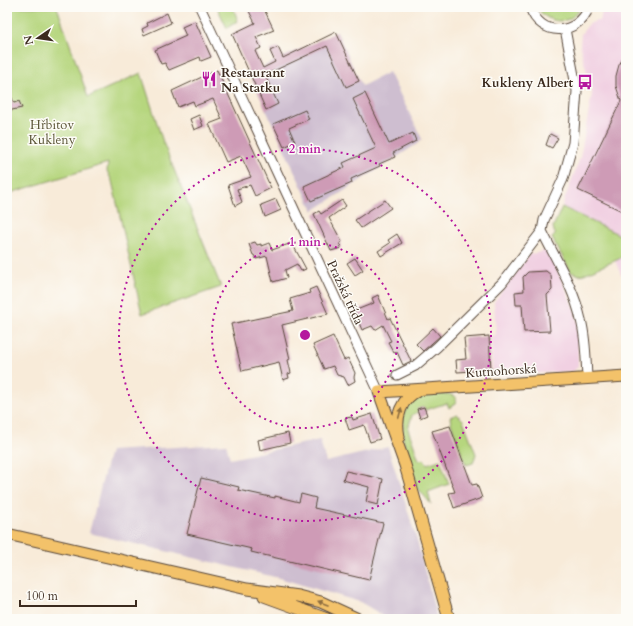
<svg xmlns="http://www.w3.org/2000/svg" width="633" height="626" font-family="Cardo,serif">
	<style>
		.built { fill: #f1d0e2 }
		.industrial { fill: #cebed0 }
		.green { fill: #b6d67e; stroke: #78804e }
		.building { fill: #ce9bb6 }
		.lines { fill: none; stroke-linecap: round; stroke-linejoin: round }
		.minor-casing { stroke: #57473a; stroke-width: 11 }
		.major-casing { stroke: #57473a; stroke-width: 13 }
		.minor { stroke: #fff; stroke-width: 9 }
		.major { stroke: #f3c26a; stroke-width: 11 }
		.oneway { fill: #8e6e40 }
		.ring { fill: none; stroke: #b5179e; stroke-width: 2; stroke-dasharray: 2 4 }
		.labels { text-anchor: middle; stroke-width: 3; stroke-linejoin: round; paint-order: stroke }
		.poi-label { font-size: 13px; font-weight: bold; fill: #3b2a1e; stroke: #fdfcf7; text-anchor: start }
		.park-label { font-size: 13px; fill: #5a5536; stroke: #fdfcf7 }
		.street-label { font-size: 13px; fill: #3b2a1e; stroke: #fdfcf7 }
		.centre { fill: #b5179e; stroke: #fdfcf7; stroke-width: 2 }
		.ring-label { font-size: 12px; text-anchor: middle; font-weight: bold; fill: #b5179e; stroke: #fdfcf7; stroke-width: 3; stroke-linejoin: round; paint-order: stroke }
	</style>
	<rect width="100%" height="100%" fill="#fdfcf7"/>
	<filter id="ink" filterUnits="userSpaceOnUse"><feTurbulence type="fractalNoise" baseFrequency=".025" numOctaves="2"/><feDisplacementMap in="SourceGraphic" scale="8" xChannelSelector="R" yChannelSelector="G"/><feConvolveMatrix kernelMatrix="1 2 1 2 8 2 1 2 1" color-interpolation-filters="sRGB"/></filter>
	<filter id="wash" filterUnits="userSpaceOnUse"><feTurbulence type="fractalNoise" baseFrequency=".012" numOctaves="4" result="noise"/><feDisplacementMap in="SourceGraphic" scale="16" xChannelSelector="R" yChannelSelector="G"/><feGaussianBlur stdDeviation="0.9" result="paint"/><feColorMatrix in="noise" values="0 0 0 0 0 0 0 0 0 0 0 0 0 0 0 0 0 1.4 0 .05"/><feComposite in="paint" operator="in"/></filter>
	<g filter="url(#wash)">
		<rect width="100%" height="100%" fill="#f8ebd9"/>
		<path class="built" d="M 603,7 L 626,7 L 626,273 L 621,275 L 601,227 L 562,206 L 580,158 L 592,94 L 591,85 L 583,59 L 580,45 L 581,34 L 588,25 L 595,21 L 600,21 Z
			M 543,250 L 550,252 L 575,311 L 578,322 L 578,366 L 574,371 L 493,376 L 491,336 L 496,335 L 494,302 L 530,254 L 542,252 Z"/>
		<path class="industrial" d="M 337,32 L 362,86 L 389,72 L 422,139 L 417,144 L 313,211 L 249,73 Z
			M 320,440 L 326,462 L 388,447 L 418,544 L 437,619 L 389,619 L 360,602 L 279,578 L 89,533 L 110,451 L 226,444 L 230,459 Z"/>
		<path class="green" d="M 7,7 L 57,7 L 88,97 L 141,73 L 163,142 L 221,287 L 142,314 L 112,181 L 107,171 L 108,163 L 7,194 Z
			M 217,7 L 233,7 L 238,21 L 227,28 Z
			M 537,7 L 580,7 C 571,27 546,24 537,7 Z
			M 562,207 L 622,236 L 626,244 L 625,254 L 619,259 L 584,274 L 579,275 L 571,272 L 552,238 L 555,235 L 553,227 Z
			M 449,394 L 456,397 L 456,403 L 449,408 L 447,403 L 425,410 L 424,407 L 418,409 L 418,412 L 412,415 L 408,429 L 419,460 L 424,459 L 427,464 L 440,460 L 449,484 L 428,492 L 431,504 L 417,487 L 403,440 L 403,416 L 410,401 L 416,398 L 429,395 Z
			M 457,414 L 463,420 L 476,454 L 473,463 L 466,465 L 451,423 L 450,417 Z"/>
		<g id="blocks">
			<path class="building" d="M 247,7 L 263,7 L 274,30 L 256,37 L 261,48 L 255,51 L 263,68 L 275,62 L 270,51 L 278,47 L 283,58 L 336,32 L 359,81 L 346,87 L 327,46 L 265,75 L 278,104 L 266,110 L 232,34 L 255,23 Z
				M 167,13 L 171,23 L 144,35 L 142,29 L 148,26 L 147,23 Z
				M 195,21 L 211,57 L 201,61 L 200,57 L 169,70 L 165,63 L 161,64 L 155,50 L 186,36 L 182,27 Z
				M 626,53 L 626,213 L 578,190 L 621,101 L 616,86 L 616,76 L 619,65 Z
				M 217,70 L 271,188 L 255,196 L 250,185 L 237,189 L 242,202 L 235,206 L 228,185 L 251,177 L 241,156 L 226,162 L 209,124 L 222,119 L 213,99 L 195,106 L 193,101 L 178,107 L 172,91 Z
				M 7,87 L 14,103 L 19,101 L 22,108 L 7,111 Z
				M 365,93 L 389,144 L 413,133 L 416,141 L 393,153 L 395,157 L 379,164 L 380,166 L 351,179 L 352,183 L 311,201 L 304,186 L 345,167 L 343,163 L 376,148 L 353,99 Z
				M 305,110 L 309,119 L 289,128 L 295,142 L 284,147 L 273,124 Z
				M 199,115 L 203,126 L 194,130 L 190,119 Z
				M 550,134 L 558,138 L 552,148 L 546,145 Z
				M 276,199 L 281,210 L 265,217 L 261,205 Z
				M 342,200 L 346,206 L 329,218 L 342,242 L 340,243 L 341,248 L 331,251 L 314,214 L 319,211 L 321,214 Z
				M 385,200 L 391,208 L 361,228 L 355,220 Z
				M 397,234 L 402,243 L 381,256 L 378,251 L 390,243 L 388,240 Z
				M 255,242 L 257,245 L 261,244 L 261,246 L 269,243 L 272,250 L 292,243 L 306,269 L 301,271 L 297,264 L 285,270 L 287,278 L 273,282 L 267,256 L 256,259 L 254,255 L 253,255 L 249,244 Z
				M 355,258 L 363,270 L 355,275 L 347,263 Z
				M 546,271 L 551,275 L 552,290 L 547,295 L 550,331 L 524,332 L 522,305 L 516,305 L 515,292 L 524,291 L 523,277 L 528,272 Z
				M 316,287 L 328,314 L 282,325 L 290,359 L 288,360 L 291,373 L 288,374 L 289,378 L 283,380 L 279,362 L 242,371 L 231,324 L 293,311 L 290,299 L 310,293 L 309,290 Z
				M 378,295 L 388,319 L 390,318 L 411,361 L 403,365 L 397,352 L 394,353 L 388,342 L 391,341 L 383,325 L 375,330 L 372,326 L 362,330 L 354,311 L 374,303 L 372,298 Z
				M 433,328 L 440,336 L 423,351 L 416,344 Z
				M 333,336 L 344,360 L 348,358 L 355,373 L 354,377 L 355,381 L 348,385 L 344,377 L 337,375 L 333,366 L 324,369 L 313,345 Z
				M 489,336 L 491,370 L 457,372 L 456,360 L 466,359 L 464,338 Z
				M 424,407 L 427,415 L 420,418 L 417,409 Z
				M 372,414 L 380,439 L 370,442 L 364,425 L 349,430 L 345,418 L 352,417 L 353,420 Z
				M 450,426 L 472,485 L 477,484 L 482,498 L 454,508 L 449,493 L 455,492 L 432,431 Z
				M 288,433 L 290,443 L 260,450 L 258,440 Z
				M 346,471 L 383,479 L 378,505 L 366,502 L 369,487 L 343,480 Z
				M 201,478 L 239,487 L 238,490 L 275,498 L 275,496 L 299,502 L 301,494 L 316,498 L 314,508 L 383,523 L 369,580 L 251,552 L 252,549 L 187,534 Z"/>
		</g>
	</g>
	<g filter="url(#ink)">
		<use href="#blocks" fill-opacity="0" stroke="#57473a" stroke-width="1"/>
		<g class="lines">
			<defs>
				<path id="minor" d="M 200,7 L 379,392
					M 530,7 C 540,38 578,36 589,7
					M 565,29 L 577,91 L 573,143 L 563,179 L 544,220 L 542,231 C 556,260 574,288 581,320 C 586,339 586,359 587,378
					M 397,375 L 415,366 L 437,347 L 502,283 L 542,231"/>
				<path id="major" d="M 399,437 C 395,418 400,398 420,390
					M 7,534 L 247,589 L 298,596 L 321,602 L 358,619
					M 264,596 L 327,619
					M 449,619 L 405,465 L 379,392 L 626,376"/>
			</defs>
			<use href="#minor" class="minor-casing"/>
			<use href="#major" class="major-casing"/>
			<use href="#minor" class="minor"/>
			<use href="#major" class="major"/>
		</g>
		<defs><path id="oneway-solid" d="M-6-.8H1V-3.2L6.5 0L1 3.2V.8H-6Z"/></defs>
		<g class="oneway">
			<use href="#oneway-solid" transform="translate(400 413) rotate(-75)"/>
			<use href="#oneway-solid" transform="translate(323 603) rotate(-159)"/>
		</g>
	</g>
	<g class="ring">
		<circle cx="305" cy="335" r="93"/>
		<circle cx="305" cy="335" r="186"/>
	</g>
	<defs>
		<symbol id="restaurant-bare" viewBox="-9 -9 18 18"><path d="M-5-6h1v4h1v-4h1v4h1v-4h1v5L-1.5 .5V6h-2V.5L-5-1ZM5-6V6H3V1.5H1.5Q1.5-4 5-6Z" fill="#b5179e" stroke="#fdfcf7" stroke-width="2.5" paint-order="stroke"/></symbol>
		<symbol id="bus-bare" viewBox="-9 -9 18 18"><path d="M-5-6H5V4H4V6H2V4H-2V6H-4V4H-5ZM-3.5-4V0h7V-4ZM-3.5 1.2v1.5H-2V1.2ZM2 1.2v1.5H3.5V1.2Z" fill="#b5179e" stroke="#fdfcf7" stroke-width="2.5" paint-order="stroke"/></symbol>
	</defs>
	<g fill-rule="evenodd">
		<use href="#restaurant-bare" x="198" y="68" width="22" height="22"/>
		<use href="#bus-bare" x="574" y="71" width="22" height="22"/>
	</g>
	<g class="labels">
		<g class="poi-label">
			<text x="221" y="77">Restaurant<tspan x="221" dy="15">Na Statku</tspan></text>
			<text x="573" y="87" text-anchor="end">Kukleny Albert</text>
		</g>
		<g class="park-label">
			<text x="52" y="129">Hřbitov<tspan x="52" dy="15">Kukleny</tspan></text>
		</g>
		<g class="street-label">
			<text transform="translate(346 292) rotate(65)" y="5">Pražská třída</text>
			<text transform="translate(501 370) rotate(-4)" y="5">Kutnohorská</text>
		</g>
	</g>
	<circle cx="305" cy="335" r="6" class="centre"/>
	<g class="ring-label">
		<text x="305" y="153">2 min</text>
		<text x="305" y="246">1 min</text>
	</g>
	<rect width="633" height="626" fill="none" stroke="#fdfcf7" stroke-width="24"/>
	<g transform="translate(38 38) rotate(257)" stroke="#fdfcf7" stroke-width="3" paint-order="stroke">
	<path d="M0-3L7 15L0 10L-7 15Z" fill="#3b2a1e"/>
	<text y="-6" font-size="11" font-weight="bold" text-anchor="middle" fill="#3b2a1e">N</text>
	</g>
	<path d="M20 600v6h116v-6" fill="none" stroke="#3b2a1e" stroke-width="2"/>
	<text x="26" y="600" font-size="12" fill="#3b2a1e" stroke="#fdfcf7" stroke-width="3" paint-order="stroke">100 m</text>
</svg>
